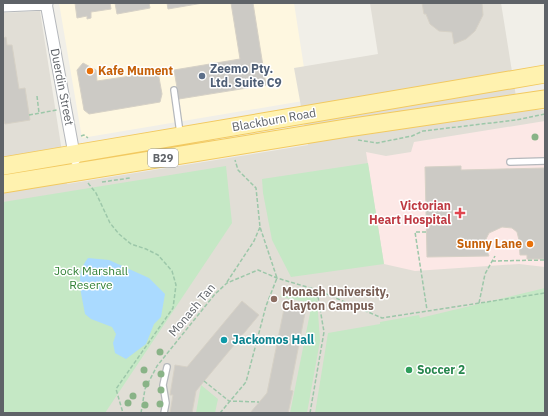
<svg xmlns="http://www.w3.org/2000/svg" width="548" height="416" font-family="'IBM Plex Sans',sans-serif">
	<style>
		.commercial { fill: #fef7e0 }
		.education { fill: #e1ded6 }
		.medical { fill: #fce8e6 }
		.green { fill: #c5e8c5 }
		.water { fill: #aadaff }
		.building { fill: #cccac5; stroke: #d6d1c6 }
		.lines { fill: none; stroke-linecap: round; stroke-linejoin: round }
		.service-casing { stroke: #b5b8bc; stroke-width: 8 }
		.minor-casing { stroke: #b5b8bc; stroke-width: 13 }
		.primary-casing { stroke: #f2c960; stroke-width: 19 }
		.path { stroke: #9cc7a9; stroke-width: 1.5; stroke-dasharray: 4 2; stroke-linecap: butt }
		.service { stroke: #fff; stroke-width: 5.5 }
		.minor { stroke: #fff; stroke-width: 11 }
		.primary { stroke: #fff2af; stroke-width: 17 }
		.tree { fill: #89b387 }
		.food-dot { fill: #e8710a; stroke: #fff; stroke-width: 1.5 }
		.service-dot { fill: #5c6f8a; stroke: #fff; stroke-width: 1.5 }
		.health-dot { fill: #e0444e; stroke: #fff; stroke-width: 1.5 }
		.education-dot { fill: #8d6e63; stroke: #fff; stroke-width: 1.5 }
		.culture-dot { fill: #0f9aa8; stroke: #fff; stroke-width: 1.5 }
		.leisure-dot { fill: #2e9e5b; stroke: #fff; stroke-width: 1.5 }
		.labels { text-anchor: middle; stroke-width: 3; stroke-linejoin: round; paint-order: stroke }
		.shield { fill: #fff; stroke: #8f9295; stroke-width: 1 }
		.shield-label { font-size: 11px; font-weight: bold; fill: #5f6368 }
		.service-label { font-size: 12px; font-weight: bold; fill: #4e5e75; stroke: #fff; text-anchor: start }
		.food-label { font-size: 12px; font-weight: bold; fill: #c56008; stroke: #fff; text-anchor: start }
		.street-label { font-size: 12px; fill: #5f6368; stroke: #fff }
		.health-label { font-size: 12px; font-weight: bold; fill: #be3a42; stroke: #fff; text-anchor: end }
		.park-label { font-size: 12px; fill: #348238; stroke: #fff }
		.education-label { font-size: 12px; font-weight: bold; fill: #785e54; stroke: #fff; text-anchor: start }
		.culture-label { font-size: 12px; font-weight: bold; fill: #0d838f; stroke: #fff; text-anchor: start }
		.leisure-label { font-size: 12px; font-weight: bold; fill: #27864d; stroke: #fff; text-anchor: start }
	</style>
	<rect width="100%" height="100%" fill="#f1efe8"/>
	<path class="commercial" d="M 59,3 L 294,3 L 309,100 L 82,138 Z"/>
	<path class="education" d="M 370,3 L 501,3 L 518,109 L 545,110 L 545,413 L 3,413 L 3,13 L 40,11 L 67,184 L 308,145 L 294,68 L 378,54 Z"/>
	<path class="medical" d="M 545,121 L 545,267 L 519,264 L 415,271 L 384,264 L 366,152 L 386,156 L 411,152 L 414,142 Z"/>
	<path class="green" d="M 368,163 L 384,264 L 291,277 L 272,240 L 263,193 L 262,179 Z
		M 226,166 L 232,223 L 105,413 L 3,413 L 3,202 Z
		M 286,287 L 313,293 L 317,298 L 320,341 L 307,413 L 290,413 L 312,303 L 280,297 Z
		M 545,288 L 545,413 L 315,413 L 328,333 L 380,324 L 380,322 L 419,315 L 420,318 Z
		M 201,385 L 218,399 L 215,413 L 196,413 Z"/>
	<path class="water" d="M 88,258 L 109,260 L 149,278 L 165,294 L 161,317 L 154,324 L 146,344 L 126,359 L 115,353 L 113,343 L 116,334 L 112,327 L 91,319 L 85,314 C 82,294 74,275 88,258 Z"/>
	<path class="building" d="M 75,3 L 110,3 L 111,9 L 91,12 L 91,18 L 87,19 L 87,16 L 77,18 Z
		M 115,3 L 149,3 L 150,8 L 117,14 Z
		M 167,3 L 203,3 L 168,9 Z
		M 231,3 L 253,3 L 266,85 L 179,99 L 174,70 L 240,59 Z
		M 422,3 L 482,3 L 483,15 L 475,31 L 466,39 L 454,44 L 452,32 L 439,31 L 430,24 L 426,14 L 424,14 Z
		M 6,37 L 7,45 L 12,45 L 19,89 L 25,88 L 30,120 L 5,124 L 3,118 L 3,38 Z
		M 83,63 L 96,70 L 97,81 L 158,72 L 162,94 L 160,102 L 89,114 L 84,110 L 77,70 Z
		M 461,166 L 461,170 L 545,168 L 545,259 L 527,259 L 527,255 L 520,255 L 519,240 L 517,232 L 512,228 L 502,227 L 489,233 L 486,239 L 486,248 L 489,256 L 427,257 L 425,167 Z
		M 242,301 L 259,315 L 196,391 L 192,413 L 170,413 L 173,395 L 170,395 L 175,365 L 187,367 Z
		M 285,304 L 306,308 L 290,390 L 293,391 L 288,413 L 250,413 L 267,393 Z"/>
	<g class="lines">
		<defs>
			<path id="service" d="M 174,90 L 180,133
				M 510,162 L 545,161
				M 164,413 L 166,403 L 163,385 L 167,367"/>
			<path id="minor" d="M 46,3 L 75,159
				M 3,6 L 47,4"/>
			<path id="primary" d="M 3,166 L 545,74
				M 3,184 L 347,128 L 545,99"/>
		</defs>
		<use href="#service" class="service-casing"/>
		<use href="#minor" class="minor-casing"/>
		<use href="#primary" class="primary-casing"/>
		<path class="path" d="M 37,96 L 39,113
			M 29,115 L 57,110
			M 81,136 L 84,135 L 88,138
			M 358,140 L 377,143 L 412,136 L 423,131 L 516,120 L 545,114
			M 102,182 L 130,178
			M 88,183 L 96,193 L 110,223 L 119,234 L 131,244 L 146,249 L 158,255 L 172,271 L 176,285 L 173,308 L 116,389 L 123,413
			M 426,232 L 415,232 L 427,310
			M 492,261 L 545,260
			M 227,282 L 254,241 L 260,227
			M 479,303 L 485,274 L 495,256
			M 204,381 L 229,401 L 259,402
			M 141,413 L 145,389 L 157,366 L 215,294 L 227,283 L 258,270 L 277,278 L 317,290 L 382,318 L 545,293
			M 220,413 L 246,382 L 266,306 L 277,278 L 260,227 L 256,188 L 238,170 L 235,160
			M 310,413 L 324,332 L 317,291"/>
		<use href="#service" class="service"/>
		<use href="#minor" class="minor"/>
		<use href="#primary" class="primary"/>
	</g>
	<g class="tree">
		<circle cx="535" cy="137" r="3.5"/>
		<circle cx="160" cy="352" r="3.5"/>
		<circle cx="144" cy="370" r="3.5"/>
		<circle cx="161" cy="374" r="3.5"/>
		<circle cx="146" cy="384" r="3.5"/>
		<circle cx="161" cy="390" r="3.5"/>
		<circle cx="133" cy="396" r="3.5"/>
		<circle cx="128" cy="403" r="3.5"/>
		<circle cx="160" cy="404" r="3.5"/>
		<circle cx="145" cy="405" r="3.5"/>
	</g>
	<g class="food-dot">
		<circle cx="90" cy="71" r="4"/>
		<circle cx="530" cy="244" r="4"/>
	</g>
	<circle class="service-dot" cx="202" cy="76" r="4"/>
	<path class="health-dot" d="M458 207h4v4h4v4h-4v4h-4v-4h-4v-4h4z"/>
	<circle class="education-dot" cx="274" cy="299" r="4"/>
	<circle class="culture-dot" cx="224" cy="340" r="4"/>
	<circle class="leisure-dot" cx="409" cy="370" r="4"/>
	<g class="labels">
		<rect class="shield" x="148" y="149" width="30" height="18" rx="3"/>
		<g class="shield-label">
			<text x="163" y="162">B29</text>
		</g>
		<g class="service-label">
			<text x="210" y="73">Zeemo Pty.<tspan x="210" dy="14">Ltd. Suite C9</tspan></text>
		</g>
		<g class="food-label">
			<text x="98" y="75">Kafe Mument</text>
			<text x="522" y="248" text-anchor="end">Sunny Lane</text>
		</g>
		<g class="street-label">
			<text transform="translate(62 87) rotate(79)" y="4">Duerdin Street</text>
			<text transform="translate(274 120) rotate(-10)" y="4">Blackburn Road</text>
			<text transform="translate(192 310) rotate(-50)" y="4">Monash Tan</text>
		</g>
		<g class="health-label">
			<text x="451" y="210">Victorian<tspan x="451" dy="14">Heart Hospital</tspan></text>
		</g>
		<g class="park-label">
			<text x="91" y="275">Jock Marshall<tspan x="91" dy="14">Reserve</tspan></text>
		</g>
		<g class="education-label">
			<text x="282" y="296">Monash University,<tspan x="282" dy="14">Clayton Campus</tspan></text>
		</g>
		<g class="culture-label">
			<text x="232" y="344">Jackomos Hall</text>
		</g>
		<g class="leisure-label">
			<text x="417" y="374">Soccer 2</text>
		</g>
	</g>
	<rect width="548" height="416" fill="none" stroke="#5f6368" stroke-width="8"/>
</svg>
